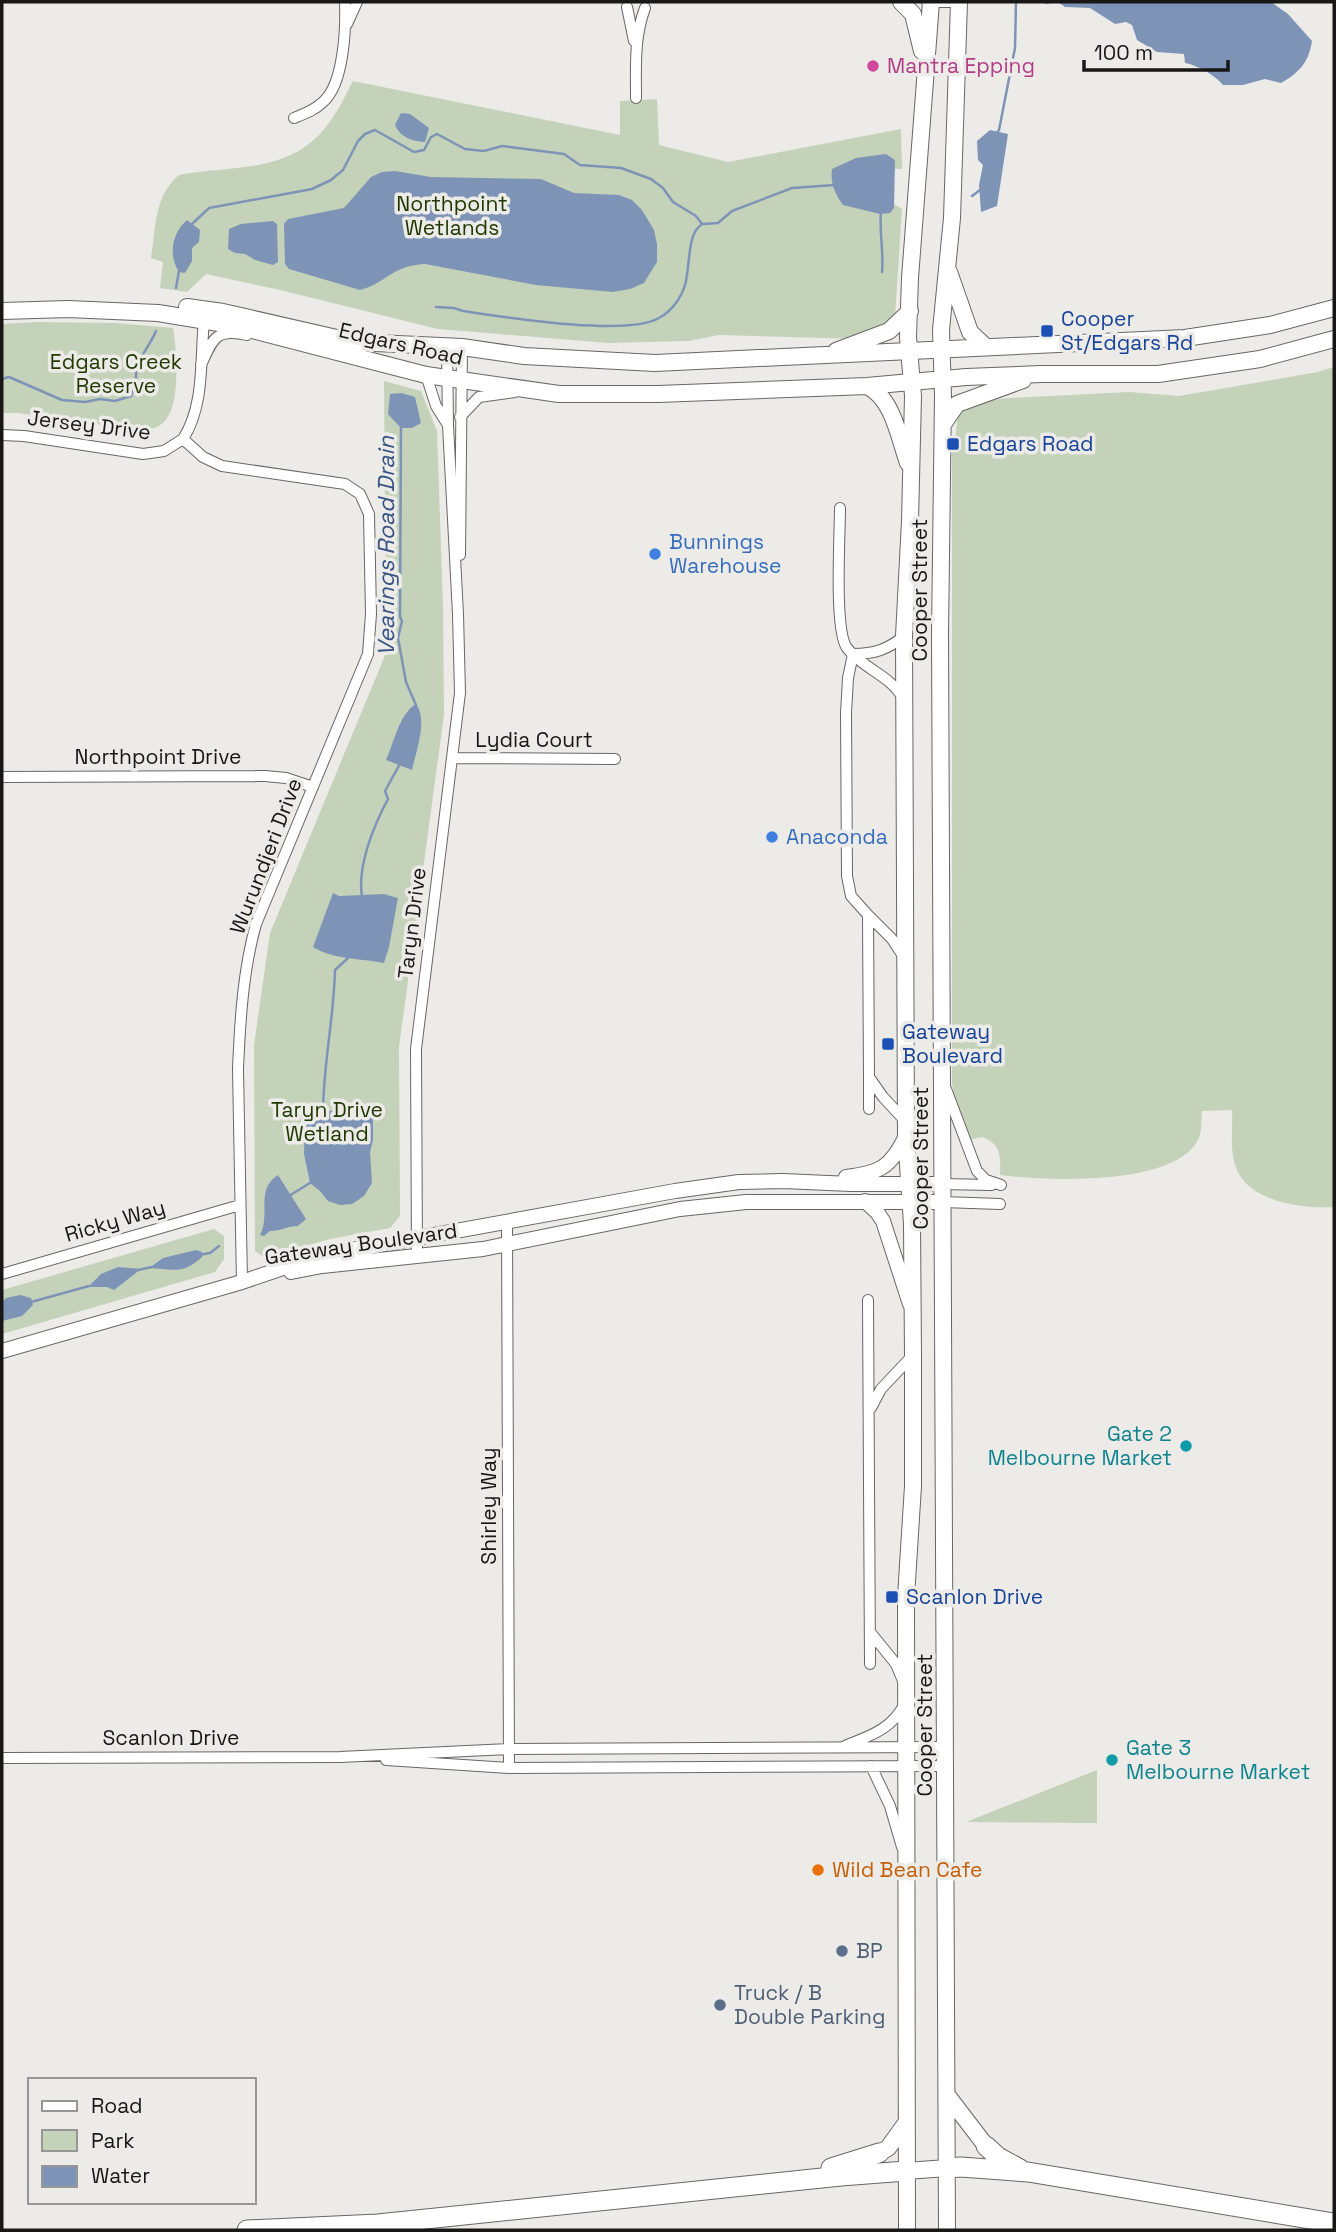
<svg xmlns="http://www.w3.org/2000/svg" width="1336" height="2232" font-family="'Space Grotesk',sans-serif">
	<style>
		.green { fill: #c4d2b9 }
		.water { fill: #7e94b7 }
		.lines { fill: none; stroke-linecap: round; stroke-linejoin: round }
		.stream { stroke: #7e94b7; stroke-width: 2.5 }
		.street-casing { stroke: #696765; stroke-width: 12 }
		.secondary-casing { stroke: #696765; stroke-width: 16 }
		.primary-casing { stroke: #696765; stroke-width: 18 }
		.highway-casing { stroke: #696765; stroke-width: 21 }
		.street { stroke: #fff; stroke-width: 10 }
		.secondary { stroke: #fff; stroke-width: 14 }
		.primary { stroke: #fff; stroke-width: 16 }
		.highway { stroke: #fff; stroke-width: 19 }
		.hotel-dot { fill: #d1479c; stroke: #ecebe8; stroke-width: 2.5 }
		.transit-dot { fill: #1a4fb4; stroke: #ecebe8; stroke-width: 2.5 }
		.shop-dot { fill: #3f7fe0; stroke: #ecebe8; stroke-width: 2.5 }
		.culture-dot { fill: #0f9aa8; stroke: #ecebe8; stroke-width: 2.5 }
		.food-dot { fill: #e8710a; stroke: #ecebe8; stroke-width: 2.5 }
		.service-dot { fill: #5c6f8a; stroke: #ecebe8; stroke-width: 2.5 }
		.labels { text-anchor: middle; stroke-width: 7; stroke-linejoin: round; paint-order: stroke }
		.hotel-label { font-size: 21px; fill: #b23c85; stroke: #ecebe8; text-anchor: start }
		.park-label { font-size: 21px; fill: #203900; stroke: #ecebe8 }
		.transit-label { font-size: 21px; fill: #164399; stroke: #ecebe8; text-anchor: start }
		.street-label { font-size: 21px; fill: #181716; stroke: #ecebe8 }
		.shop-label { font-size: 21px; fill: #366cbe; stroke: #ecebe8; text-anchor: start }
		.culture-label { font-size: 21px; fill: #0d838f; stroke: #ecebe8; text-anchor: end }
		.food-label { font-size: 21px; fill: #c56008; stroke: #ecebe8; text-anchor: start }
		.service-label { font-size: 21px; fill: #4e5e75; stroke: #ecebe8; text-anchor: start }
		.water-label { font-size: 23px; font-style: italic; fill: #365384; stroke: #ecebe8 }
	</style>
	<rect width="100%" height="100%" fill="#ecebe8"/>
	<path class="green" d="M 353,81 L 620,135 L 620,101 L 657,99 L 659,145 L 728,162 L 901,129 L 902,169 L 895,169 L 869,188 L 902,209 L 895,318 L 886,322 L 892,340 L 719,335 L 689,341 L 608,343 L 438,329 L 280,290 L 206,274 L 187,292 L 160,288 L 163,262 L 151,258 C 156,227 154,196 179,175 C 232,165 288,174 325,128 C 337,114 345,96 353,81 Z
		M 37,322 L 116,323 L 173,328 C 177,351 181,405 164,422 C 157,429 147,430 138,430 L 18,413 L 2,413 L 2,324 Z
		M 1334,367 L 1334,1207 C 1304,1209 1250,1202 1237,1170 C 1229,1151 1233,1129 1232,1110 L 1202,1111 C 1201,1119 1202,1130 1199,1138 C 1177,1187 1045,1181 1000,1175 C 1001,1158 1001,1143 982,1137 L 969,1140 L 954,1098 L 952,1083 L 952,446 L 955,446 L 958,411 L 989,400 L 1009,398 L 1129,392 L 1179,396 L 1318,372 Z
		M 384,381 L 421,391 L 437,431 L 443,606 L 444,715 L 399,1047 L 400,1216 L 390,1228 L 330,1239 L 265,1258 L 255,1251 L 254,1045 L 270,933 L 386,653 Z
		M 214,1229 L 224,1236 L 224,1259 L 215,1272 L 2,1334 L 2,1290 Z
		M 1097,1770 L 1097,1823 L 966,1822 Z"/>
	<path class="water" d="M 1043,2 L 1271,2 L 1288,14 L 1312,41 C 1309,62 1299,73 1281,83 L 1265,79 L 1243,85 L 1223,85 C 1215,75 1197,65 1185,63 L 1184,54 L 1157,52 L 1137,40 L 1132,25 L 1126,22 L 1115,24 L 1090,8 L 1065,7 L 1058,2 L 1046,4 Z
		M 401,113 L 410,114 L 429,128 L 425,142 C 411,141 401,138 395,125 Z
		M 990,130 L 1008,134 L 997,206 L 981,212 L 979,185 L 983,165 L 978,160 L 977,141 Z
		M 886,154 L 895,160 L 894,208 L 890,213 L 880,214 L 843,205 C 835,194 830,183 832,169 L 856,158 Z
		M 395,171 L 431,177 L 541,179 L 574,193 L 619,195 L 632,200 L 642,210 L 654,230 L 657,244 L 657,262 L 644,283 L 630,289 L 613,292 L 536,285 L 425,264 C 390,266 387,283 360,290 L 289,269 L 285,264 L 284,224 L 288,219 L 344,208 L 371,177 L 382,172 Z
		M 187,220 L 200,230 L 199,242 L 192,248 L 192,261 L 185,273 L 179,272 C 168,255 172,233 187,220 Z
		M 273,221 L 277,224 L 278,262 L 273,265 L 255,260 L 245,254 L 235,253 L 228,249 L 229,229 L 241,224 Z
		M 401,393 L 415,397 L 421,423 L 412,428 L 401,428 L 388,414 L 390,394 Z
		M 416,704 C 428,720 416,752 412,770 L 386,760 C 394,743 399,714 416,704 Z
		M 333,893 L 339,896 L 384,894 L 398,898 L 389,947 L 384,963 C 360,958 334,960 313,947 Z
		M 342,1109 L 373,1116 L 373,1140 L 370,1152 L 372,1183 L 364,1196 L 352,1204 L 340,1205 L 328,1201 L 320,1191 L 310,1183 L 304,1154 L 305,1115 Z
		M 278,1175 L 306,1219 L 298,1226 C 288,1226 281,1231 270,1231 L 264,1236 L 260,1235 C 271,1214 255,1190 278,1175 Z
		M 196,1250 L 202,1252 L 202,1257 C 183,1275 173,1269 149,1268 L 163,1258 Z
		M 118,1267 L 141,1269 L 114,1290 L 107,1287 L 88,1287 L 101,1274 Z
		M 20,1295 L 31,1298 L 33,1305 L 22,1316 L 2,1321 L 2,1302 L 6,1298 Z"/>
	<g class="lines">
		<path class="stream" d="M 995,135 L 999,130 L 1015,48 L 1016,2
			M 972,196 L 980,190
			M 881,211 C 879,232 884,252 882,272
			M 192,224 L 209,208 L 312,189 L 331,180 L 343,170 L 358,141 L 365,134 L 375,130 L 414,152 L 424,150 L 431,137 L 437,134 L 465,149 L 484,151 L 502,146 L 564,154 L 580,165 L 621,168 L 651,179 L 663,188 L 673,202 L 696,216 L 702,224 L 718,223 L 732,211 L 792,188 L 835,185
			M 176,288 L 179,271
			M 436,307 L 454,308 L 463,311 C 504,317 626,337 659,318 C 672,311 681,298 685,285 C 690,270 687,233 701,225
			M 2,379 L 9,377 L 62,400 L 85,402 L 100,399 L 115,401 L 131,396 C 139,381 134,381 137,368 C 140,355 151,344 156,331
			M 401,425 L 400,617 L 402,621 L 398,638 L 406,682 L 416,705
			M 362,896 C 357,866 374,825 388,799 L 385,791 L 401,762
			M 323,1113 C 323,1065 334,1018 335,970 L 348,958
			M 289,1196 L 313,1181
			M 199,1255 L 210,1253 L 219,1246
			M 138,1270 L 152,1267
			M 31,1302 L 89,1286"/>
		<defs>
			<path id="street" d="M 927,2 L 959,2
				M 627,7 L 634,41
				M 347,24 L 357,2
				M 636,98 C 636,68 634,37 645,8
				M 294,118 C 304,114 315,110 323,102 C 344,84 346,28 345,2
				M 201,365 C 213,339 215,328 247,335
				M 426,375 L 436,406 L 448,425
				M 460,417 L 479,397 L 515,392
				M 2,435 L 24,436 L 143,454 L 164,451 L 183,439 L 203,457 L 222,466 L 345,484 L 360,494 L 369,514 L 371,614 L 368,654 L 256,924 C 243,970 240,1021 238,1069 L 242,1282
				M 183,439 C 205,405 200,359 204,320 L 206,316
				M 840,508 C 840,535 834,631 847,648 C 863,669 890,675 903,698
				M 460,555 L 462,347
				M 853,654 L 848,678 L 846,713 L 847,876 L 851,896 L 868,915 L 869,1077 L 883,1097 L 907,1123
				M 853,654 C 874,654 887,650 904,636
				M 453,758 L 615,759
				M 2,777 L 265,776 L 286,778 L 313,787
				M 868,915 L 892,939 L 905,959
				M 946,1089 L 977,1171 L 986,1180 L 1001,1185
				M 869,1109 L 869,1077
				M 942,1184 L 992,1185
				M 943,1202 L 1000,1204
				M 507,1223 L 509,1768
				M 417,1257 L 416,1049 L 460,693 L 458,614 L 448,425 L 447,346
				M 2,1274 L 240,1205
				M 868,1300 L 870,1664
				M 871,1408 L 881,1389 L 913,1355
				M 870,1632 L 896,1664 L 903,1681
				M 845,1746 C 869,1736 891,1730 904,1705
				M 2,1758 L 340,1757 L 509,1749 L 946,1747
				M 386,1760 L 509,1768 L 946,1766
				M 871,1766 L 890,1806 L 902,1847"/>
			<path id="secondary" d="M 846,1177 C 880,1173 891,1167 906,1136
				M 865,1201 L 877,1212 L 883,1221 L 910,1304
				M 291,1272 L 322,1266 L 483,1249 L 680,1209 L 746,1202 L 943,1202
				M 2,1351 L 242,1282 L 318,1256 L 675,1191 L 739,1182 L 783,1181 L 851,1184 L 942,1184"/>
			<path id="primary" d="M 901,2 L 913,14 L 922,51
				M 949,272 L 970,332 L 986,347
				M 187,307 L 223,312 L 354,342 L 462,347 L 524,356 L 655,363 L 1185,338 L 1270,325 L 1334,308
				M 2,311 L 68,309 L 158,313 L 237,326 L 426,375 L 559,394 L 658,394 L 867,386 L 966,377 L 1041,374 L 1158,374 L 1260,359 L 1334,339
				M 836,351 L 889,331 L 910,311
				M 867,386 C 893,398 899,438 908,463
				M 944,423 L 957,404 L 1023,380
				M 947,2095 L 986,2146
				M 879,2153 L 888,2148 L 906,2123
				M 906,2171 L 947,2168
				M 907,2230 L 906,1597 L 913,1486 L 913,1355 L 912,1224 L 906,1136 L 904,636 L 910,521 L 913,396 L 908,337 L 910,278 L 931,2
				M 947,2230 L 940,635 L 943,395 L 941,330 L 952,218 L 959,2"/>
			<path id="highway" d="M 986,2146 L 998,2157 L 1020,2169
				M 831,2168 L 879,2153
				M 947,2168 L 961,2167 L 1028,2172 L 1334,2223
				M 247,2230 L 378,2224 L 841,2176 L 906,2171"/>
		</defs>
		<use href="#street" class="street-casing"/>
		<use href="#secondary" class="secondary-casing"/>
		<use href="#primary" class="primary-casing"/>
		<use href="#highway" class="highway-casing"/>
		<use href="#street" class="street"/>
		<use href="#secondary" class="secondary"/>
		<use href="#primary" class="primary"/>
		<use href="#highway" class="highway"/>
	</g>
	<circle class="hotel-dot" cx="873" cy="66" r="7"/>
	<g class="transit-dot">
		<rect x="1040" y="324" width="14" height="14" rx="3.5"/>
		<rect x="946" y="437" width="14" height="14" rx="3.5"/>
		<rect x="881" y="1037" width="14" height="14" rx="3.5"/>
		<rect x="885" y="1590" width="14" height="14" rx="3.5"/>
	</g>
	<g class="shop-dot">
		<circle cx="655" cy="554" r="7"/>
		<circle cx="772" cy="837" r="7"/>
	</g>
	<g class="culture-dot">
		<circle cx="1186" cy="1446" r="7"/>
		<circle cx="1112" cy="1760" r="7"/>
	</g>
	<circle class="food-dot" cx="818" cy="1870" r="7"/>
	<g class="service-dot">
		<circle cx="842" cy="1951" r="7"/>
		<circle cx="720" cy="2005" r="7"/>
	</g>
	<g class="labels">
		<g class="hotel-label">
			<text x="887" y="73">Mantra Epping</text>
		</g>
		<g class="park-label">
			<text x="452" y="211">Northpoint<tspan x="452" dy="24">Wetlands</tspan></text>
			<text x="116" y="369">Edgars Creek<tspan x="116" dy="24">Reserve</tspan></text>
			<text x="327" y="1117">Taryn Drive<tspan x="327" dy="24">Wetland</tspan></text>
		</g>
		<g class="transit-label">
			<text x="1061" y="326">Cooper<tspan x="1061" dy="24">St/Edgars Rd</tspan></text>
			<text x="967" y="451">Edgars Road</text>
			<text x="902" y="1039">Gateway<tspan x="902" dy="24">Boulevard</tspan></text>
			<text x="906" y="1604">Scanlon Drive</text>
		</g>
		<g class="street-label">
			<text transform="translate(401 344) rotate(13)" y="7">Edgars Road</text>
			<text transform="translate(89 425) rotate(7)" y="7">Jersey Drive</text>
			<text transform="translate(920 590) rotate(-90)" y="7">Cooper Street</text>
			<text x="534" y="747">Lydia Court</text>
			<text x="158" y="764">Northpoint Drive</text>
			<text transform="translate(266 856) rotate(-69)" y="7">Wurundjeri Drive</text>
			<text transform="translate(412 923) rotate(-83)" y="7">Taryn Drive</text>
			<text transform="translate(921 1158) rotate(-90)" y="7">Cooper Street</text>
			<text transform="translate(115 1221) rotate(-16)" y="7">Ricky Way</text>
			<text transform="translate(361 1244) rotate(-8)" y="7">Gateway Boulevard</text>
			<text transform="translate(489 1506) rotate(-90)" y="7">Shirley Way</text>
			<text transform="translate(925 1725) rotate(-90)" y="7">Cooper Street</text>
			<text x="171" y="1745">Scanlon Drive</text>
		</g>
		<g class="shop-label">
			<text x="669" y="549">Bunnings<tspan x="669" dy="24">Warehouse</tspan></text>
			<text x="786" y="844">Anaconda</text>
		</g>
		<g class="culture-label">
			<text x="1172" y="1441">Gate 2<tspan x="1172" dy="24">Melbourne Market</tspan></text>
			<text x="1126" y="1755" text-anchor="start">Gate 3<tspan x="1126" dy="24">Melbourne Market</tspan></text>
		</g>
		<g class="food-label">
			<text x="832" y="1877">Wild Bean Cafe</text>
		</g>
		<g class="service-label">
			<text x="856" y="1958">BP</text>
			<text x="734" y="2000">Truck / B<tspan x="734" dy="24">Double Parking</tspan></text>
		</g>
		<g class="water-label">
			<text transform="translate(386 546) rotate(-90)" y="8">Vearings Road Drain</text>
		</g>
	</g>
	<rect width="1336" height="2232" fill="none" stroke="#181716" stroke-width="7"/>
	<rect x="28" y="2078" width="228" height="126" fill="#ecebe8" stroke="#979694" stroke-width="2"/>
	<rect x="42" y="2101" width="35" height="10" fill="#ffffff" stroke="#979694" stroke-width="2"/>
	<text x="91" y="2113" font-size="21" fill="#181716">Road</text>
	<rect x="42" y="2130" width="35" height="21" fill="#c4d2b9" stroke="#979694" stroke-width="2"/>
	<text x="91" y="2148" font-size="21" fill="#181716">Park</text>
	<rect x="42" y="2166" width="35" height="21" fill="#7e94b7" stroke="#979694" stroke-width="2"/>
	<text x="91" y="2183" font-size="21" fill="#181716">Water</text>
	<path d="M1084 60v10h144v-10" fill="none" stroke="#181716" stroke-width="3.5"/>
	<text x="1094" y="60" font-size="21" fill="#181716" stroke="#ecebe8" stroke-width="5" paint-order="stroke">100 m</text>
</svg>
